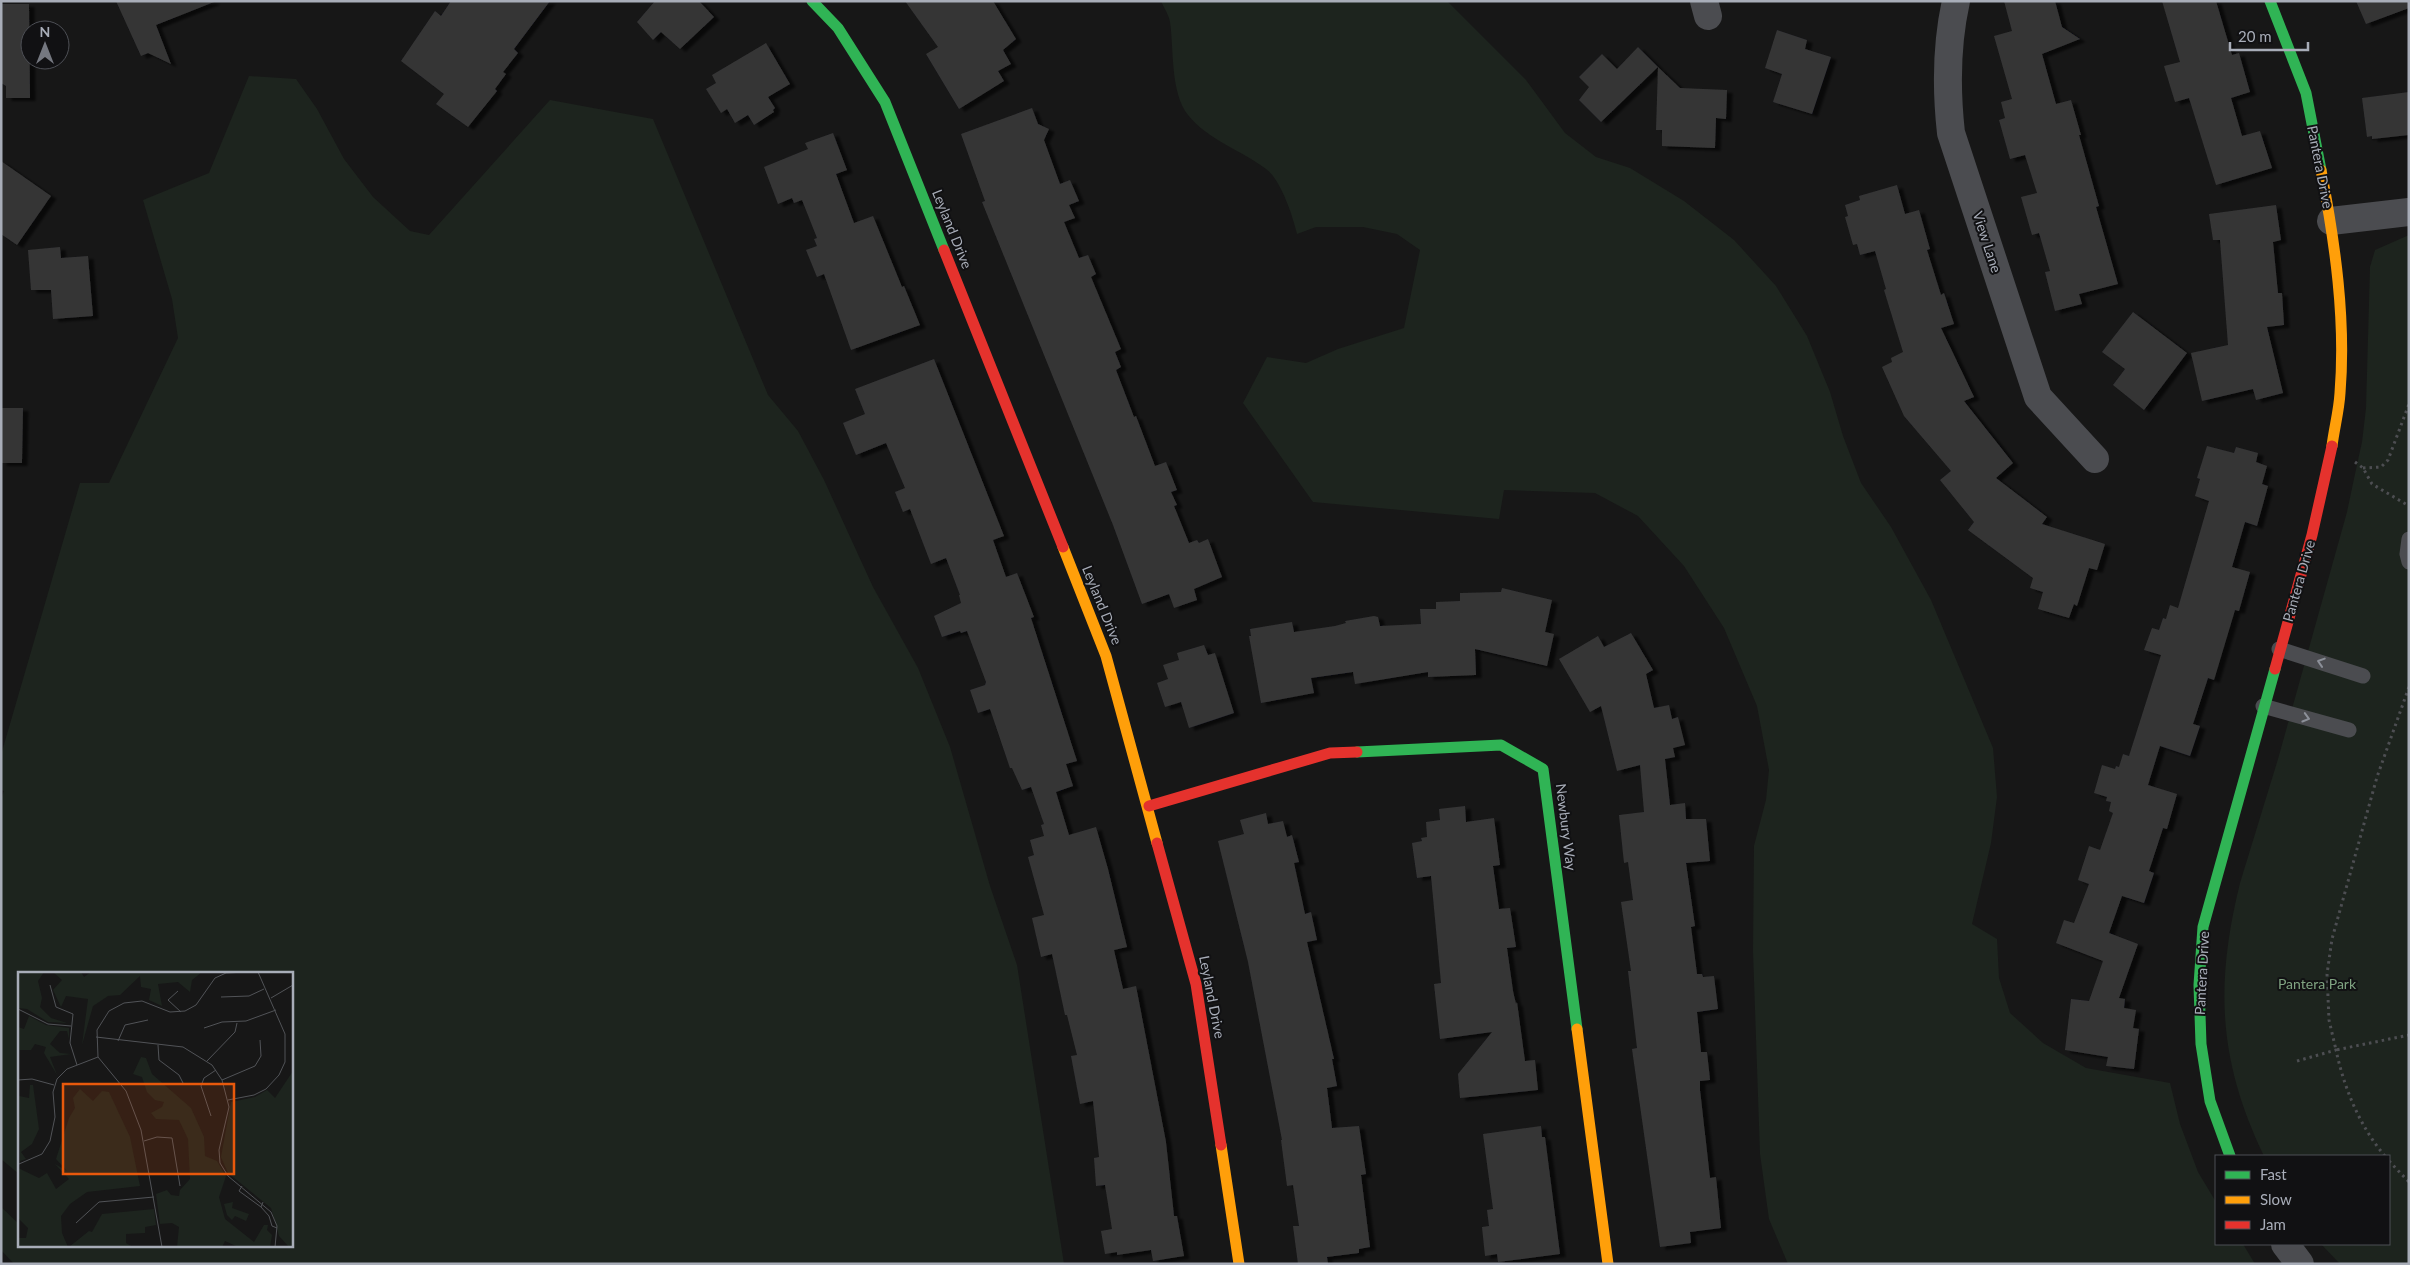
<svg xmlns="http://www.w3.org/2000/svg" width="2410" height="1265" font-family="Lato,sans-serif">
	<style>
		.green { fill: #1d241e }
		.building { fill: #353536; filter: url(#shadow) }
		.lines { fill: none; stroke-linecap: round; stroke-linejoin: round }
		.path { stroke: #4d4e52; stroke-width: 3; stroke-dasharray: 2.5 4; stroke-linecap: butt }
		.lane { stroke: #4b4c50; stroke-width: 15 }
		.street { stroke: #4b4c50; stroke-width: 28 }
		.fast { stroke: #30b455; stroke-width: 11 }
		.slow { stroke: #ff9f0a; stroke-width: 11 }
		.jam { stroke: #e5322d; stroke-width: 11 }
		.oneway { stroke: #8c9099 }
		.labels { text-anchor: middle; stroke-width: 4; stroke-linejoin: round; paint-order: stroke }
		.street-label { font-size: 14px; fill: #a8adb8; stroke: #111113 }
		.park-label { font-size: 14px; fill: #7fa381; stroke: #111113 }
		.inset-road { fill: none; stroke: #515357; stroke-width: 1 }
		.view { fill: #e8590c; fill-opacity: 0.15; stroke: #e8590c; stroke-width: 2.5 }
		.inset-edge { fill: none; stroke: #a8adb8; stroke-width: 2.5 }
	</style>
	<defs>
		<filter id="shadow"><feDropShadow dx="5.5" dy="3" stdDeviation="1" flood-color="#0009"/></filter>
	</defs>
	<rect width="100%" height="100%" fill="#171717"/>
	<path class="green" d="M 1161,1 L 1447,1 L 1526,80 L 1565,133 L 1596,157 L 1630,168 L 1684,201 L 1734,240 L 1776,286 L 1807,336 L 1830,392 L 1843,436 L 1861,483 L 1891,527 L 1931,600 L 1993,748 L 1997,797 L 1991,843 L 1972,924 L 1997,939 L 1999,978 L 2010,1013 L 2043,1043 L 2086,1068 L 2170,1083 L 2180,1124 L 2198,1172 L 2216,1202 L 2216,1244 L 2243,1244 L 2255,1264 L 1788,1264 L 1769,1219 L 1760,1154 L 1753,951 L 1754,846 L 1766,800 L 1769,770 L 1757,706 L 1724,628 L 1684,566 L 1638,516 L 1595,493 L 1504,490 L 1499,519 L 1313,502 L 1243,403 L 1267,357 L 1306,363 L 1338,349 L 1404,328 L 1420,250 L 1397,234 L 1363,227 L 1316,227 L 1297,234 C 1293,217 1281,180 1266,169 C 1241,150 1208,140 1188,115 C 1170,92 1174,49 1170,22 C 1169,15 1164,8 1161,1 Z
		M 249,76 L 296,79 L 317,109 L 344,159 L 373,197 L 410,231 L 429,235 L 550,100 L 653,119 L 768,395 L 798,431 L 824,480 L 873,587 L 918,668 L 950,747 L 990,886 L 1017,965 L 1064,1264 L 14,1264 L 1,1250 L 1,1207 L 19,1224 L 19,1246 L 291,1246 L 291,974 L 19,974 L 19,1174 L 1,1159 L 1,799 L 4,791 L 1,790 L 1,755 L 80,483 L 109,483 L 178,338 L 172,299 L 143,200 L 209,173 Z
		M 2409,235 L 2409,1264 L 2340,1264 L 2321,1244 L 2389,1244 L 2389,1156 L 2264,1156 C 2218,1060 2215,985 2240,883 L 2278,759 L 2347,512 L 2355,474 L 2362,442 L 2366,408 L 2370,267 L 2375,250 Z"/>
	<path class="building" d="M 116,1 L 214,1 L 214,2 L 156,25 L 171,64 L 148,53 L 141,56 Z
		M 451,1 L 550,1 L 514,49 L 518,53 L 503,72 L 506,74 L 495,89 L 497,91 L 468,127 L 436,104 L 444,94 L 401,61 L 435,11 L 441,16 Z
		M 655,1 L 699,1 L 714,17 L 680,49 L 661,32 L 653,40 L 637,22 Z
		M 905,1 L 993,1 L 1016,39 L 1003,50 L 1011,64 L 998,71 L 1004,81 L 959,109 L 926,54 L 938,47 Z
		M 2004,1 L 2055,1 L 2062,27 L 2080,39 L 2042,54 L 2056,104 L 2071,100 L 2081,135 L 2079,135 L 2099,206 L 2096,207 L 2118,284 L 2079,294 L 2082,304 L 2055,311 L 2045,272 L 2050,271 L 2039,233 L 2032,235 L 2021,197 L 2037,193 L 2025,155 L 2010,159 L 1999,120 L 2005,118 L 2001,102 L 2012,99 L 1994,36 L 2012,31 Z
		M 2162,1 L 2216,1 L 2232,55 L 2239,53 L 2250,92 L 2231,98 L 2242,136 L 2260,131 L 2272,168 L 2216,185 L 2189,98 L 2175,102 L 2164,66 L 2180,62 Z
		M 2356,1 L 2409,1 L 2409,8 L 2366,24 Z
		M 1,4 L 29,4 L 30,98 L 6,98 L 6,86 L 1,83 Z
		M 1777,30 L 1807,40 L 1805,49 L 1831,57 L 1812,114 L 1773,102 L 1782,74 L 1765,68 Z
		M 766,43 L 790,84 L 768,97 L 775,108 L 773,110 L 774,112 L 754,125 L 748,115 L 735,123 L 727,109 L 721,113 L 706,89 L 716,83 L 712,75 Z
		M 1638,47 L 1658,67 L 1601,122 L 1579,100 L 1589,87 L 1579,77 L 1602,54 L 1617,69 Z
		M 1658,67 L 1680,88 L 1727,90 L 1726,119 L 1716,118 L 1715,148 L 1662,146 L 1662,130 L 1656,130 Z
		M 2409,92 L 2409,135 L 2372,139 L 2372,136 L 2367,137 L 2362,98 Z
		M 1032,108 L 1038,124 L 1049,129 L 1044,140 L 1060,184 L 1070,180 L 1079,201 L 1069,205 L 1075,218 L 1064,222 L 1079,258 L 1088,255 L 1096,274 L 1091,277 L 1121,349 L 1115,352 L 1121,367 L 1116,370 L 1134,417 L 1136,416 L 1155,466 L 1166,462 L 1177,490 L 1171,492 L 1177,505 L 1174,506 L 1189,543 L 1197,540 L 1199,543 L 1208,539 L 1222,577 L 1194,589 L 1197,600 L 1174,608 L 1169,594 L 1142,604 L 1113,525 L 982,202 L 985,201 L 961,134 Z
		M 833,133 L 847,170 L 836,174 L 854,223 L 873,216 L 902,287 L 904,286 L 920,325 L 851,350 L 824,274 L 817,277 L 806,250 L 817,246 L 814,239 L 817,238 L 802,200 L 794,203 L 792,198 L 778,204 L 764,167 L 808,149 L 805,143 Z
		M 1,161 L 51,196 L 17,245 L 1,234 Z
		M 1897,185 L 1905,214 L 1919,210 L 1930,249 L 1927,250 L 1941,295 L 1944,293 L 1954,324 L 1941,328 L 1974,397 L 1964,401 L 2013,463 L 1996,478 L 2047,517 L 2042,524 L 2105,544 L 2097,570 L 2089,568 L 2077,606 L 2074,604 L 2069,618 L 2038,609 L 2043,592 L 2030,588 L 2033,578 L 1968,530 L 1974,522 L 1940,480 L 1951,471 L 1904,416 L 1882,367 L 1892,362 L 1891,358 L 1903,352 L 1884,290 L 1886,289 L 1875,251 L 1860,255 L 1857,244 L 1853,245 L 1845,217 L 1848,216 L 1845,205 L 1860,200 L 1859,196 Z
		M 2276,205 L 2281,240 L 2273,242 L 2278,293 L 2282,293 L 2284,325 L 2267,327 L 2283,393 L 2256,400 L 2253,389 L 2202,401 L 2191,353 L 2228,345 L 2220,240 L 2213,240 L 2209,214 Z
		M 60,247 L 61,258 L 88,256 L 93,316 L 53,319 L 51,290 L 31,290 L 28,250 Z
		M 2133,312 L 2187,353 L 2144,410 L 2113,385 L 2125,369 L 2102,352 Z
		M 934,359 L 1004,536 L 993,540 L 1006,577 L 1017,573 L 1034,617 L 1031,618 L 1077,761 L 1066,764 L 1073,786 L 1056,792 L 1069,835 L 1096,827 L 1108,869 L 1127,947 L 1114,950 L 1123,989 L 1136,986 L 1166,1142 L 1174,1216 L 1177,1216 L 1184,1256 L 1153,1261 L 1151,1250 L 1117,1255 L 1117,1252 L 1105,1254 L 1101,1231 L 1112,1229 L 1105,1185 L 1096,1186 L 1094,1158 L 1099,1157 L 1093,1101 L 1080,1104 L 1071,1056 L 1077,1055 L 1067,1015 L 1065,1015 L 1052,954 L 1041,957 L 1032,918 L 1044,915 L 1028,857 L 1034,855 L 1030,840 L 1044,836 L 1041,825 L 1044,824 L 1031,787 L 1022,790 L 1012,768 L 1010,768 L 990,709 L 978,713 L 970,690 L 985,685 L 986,682 L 967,631 L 961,633 L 960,631 L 942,637 L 934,616 L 961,603 L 959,595 L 960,595 L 946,558 L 931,564 L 910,509 L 903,512 L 895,492 L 905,488 L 886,443 L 856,455 L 843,423 L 865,414 L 855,389 Z
		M 1,408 L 23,408 L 22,463 L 1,463 Z
		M 2207,446 L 2234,453 L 2236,447 L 2258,453 L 2256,462 L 2267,466 L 2262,484 L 2268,486 L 2257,526 L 2245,522 L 2232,567 L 2250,572 L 2239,611 L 2235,610 L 2214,680 L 2208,678 L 2193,724 L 2200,726 L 2190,756 L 2160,746 L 2148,785 L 2177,794 L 2167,829 L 2163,828 L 2149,871 L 2154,873 L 2144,903 L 2122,896 L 2109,933 L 2138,944 L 2119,998 L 2125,999 L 2124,1008 L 2136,1010 L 2133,1028 L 2139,1029 L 2134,1069 L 2106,1066 L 2108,1057 L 2065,1050 L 2071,999 L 2089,1001 L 2103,961 L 2056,943 L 2064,920 L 2074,923 L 2089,884 L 2078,880 L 2089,846 L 2100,850 L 2113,813 L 2109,811 L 2111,802 L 2106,801 L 2107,797 L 2094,793 L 2102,765 L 2115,769 L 2116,766 L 2119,767 L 2123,754 L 2129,756 L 2161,655 L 2144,650 L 2152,628 L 2159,630 L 2163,618 L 2166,619 L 2170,605 L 2178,608 L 2209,501 L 2195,496 L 2200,479 L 2197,478 Z
		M 1502,588 L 1552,600 L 1545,632 L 1554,634 L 1547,666 L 1475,649 L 1476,675 L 1428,677 L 1428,672 L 1355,684 L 1353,672 L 1311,678 L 1314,693 L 1261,703 L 1249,636 L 1251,636 L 1250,629 L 1292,622 L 1294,632 L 1335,626 L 1346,623 L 1345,621 L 1374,616 L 1378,617 L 1380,626 L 1421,624 L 1420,609 L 1436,609 L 1436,602 L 1460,601 L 1460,593 L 1501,592 Z
		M 1631,633 L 1653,670 L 1646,674 L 1654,708 L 1669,705 L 1672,719 L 1678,717 L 1685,745 L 1673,748 L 1675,757 L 1665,759 L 1670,805 L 1685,803 L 1686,819 L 1706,819 L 1710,861 L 1686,863 L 1695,926 L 1691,927 L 1697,974 L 1702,974 L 1703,977 L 1714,976 L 1718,1009 L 1697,1012 L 1701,1052 L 1707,1052 L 1710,1080 L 1700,1081 L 1700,1090 L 1710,1178 L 1716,1177 L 1721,1228 L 1690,1232 L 1691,1243 L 1660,1247 L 1632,1049 L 1637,1048 L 1628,971 L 1631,971 L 1621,902 L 1633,900 L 1628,862 L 1624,863 L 1619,815 L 1644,812 L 1640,765 L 1617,771 L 1601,706 L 1590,712 L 1559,659 L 1598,636 L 1604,647 Z
		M 1204,645 L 1208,655 L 1215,653 L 1234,713 L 1189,728 L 1181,702 L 1165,707 L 1157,683 L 1168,679 L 1163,665 L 1179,660 L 1177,653 Z
		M 1465,806 L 1466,822 L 1494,818 L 1500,865 L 1493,866 L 1499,909 L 1510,908 L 1516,947 L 1507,948 L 1513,991 L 1516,1004 L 1517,1002 L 1525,1061 L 1535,1060 L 1538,1090 L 1460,1098 L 1458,1074 L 1492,1032 L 1440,1039 L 1434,984 L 1441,983 L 1431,876 L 1417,878 L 1412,843 L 1422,841 L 1421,838 L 1427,837 L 1426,822 L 1440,820 L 1439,809 Z
		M 1266,813 L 1268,824 L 1283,821 L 1287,837 L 1292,835 L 1299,862 L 1294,863 L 1305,914 L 1311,912 L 1317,940 L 1307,942 L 1334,1059 L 1332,1059 L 1337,1086 L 1327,1088 L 1332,1128 L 1359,1126 L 1366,1174 L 1361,1175 L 1370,1247 L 1359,1249 L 1359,1253 L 1327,1257 L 1328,1264 L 1298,1264 L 1293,1226 L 1299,1226 L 1293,1185 L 1287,1186 L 1281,1140 L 1282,1140 L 1248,962 L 1218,841 L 1244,834 L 1240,820 Z
		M 1541,1126 L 1542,1137 L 1545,1137 L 1560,1254 L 1498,1262 L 1497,1254 L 1485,1256 L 1482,1227 L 1489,1226 L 1487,1210 L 1493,1209 L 1483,1134 Z"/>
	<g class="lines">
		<path class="path" d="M 2355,462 L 2363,468 L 2372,484 L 2409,506
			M 2363,468 L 2381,467 L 2388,460 L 2409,404
			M 2409,687 L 2377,777 L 2332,939 L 2327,974 L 2329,1020 L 2336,1050 L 2409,1035
			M 2297,1061 L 2336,1050 C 2344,1088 2360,1127 2385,1156
			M 2389,1161 L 2409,1182"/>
		<path class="lane" d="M 2409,539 L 2407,554 L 2409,562
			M 2279,649 L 2363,676
			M 2263,706 L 2349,730"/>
		<path class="street" d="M 1704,1 L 1708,16
			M 1956,1 C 1946,46 1946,88 1951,133 L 2038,397 L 2095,459
			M 2331,221 L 2409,212
			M 2285,1244 L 2300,1264"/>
		<path class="fast" d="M 812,1 L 838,28 L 885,102 L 944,250
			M 2270,1 L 2306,93 L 2321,170
			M 1357,752 L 1501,745 L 1543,769 L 1577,1029
			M 2230,1156 L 2210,1101 L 2201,1044 L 2199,985 L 2203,927 L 2275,669"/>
		<path class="slow" d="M 2321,170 C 2335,243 2346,319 2340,393 C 2339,411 2334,429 2332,446
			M 1063,547 L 1106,656 L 1157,843
			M 1577,1029 L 1608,1264
			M 1221,1145 L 1239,1264"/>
		<path class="jam" d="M 944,250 L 1063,547
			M 2275,669 L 2312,535 L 2332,446
			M 1149,806 L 1330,753 L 1357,752
			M 1157,843 L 1196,984 L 1221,1145"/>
	</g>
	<defs><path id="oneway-chevron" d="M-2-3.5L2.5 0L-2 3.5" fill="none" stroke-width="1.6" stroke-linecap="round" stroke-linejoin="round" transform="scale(1.25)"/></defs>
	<g class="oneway">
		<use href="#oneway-chevron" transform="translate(2321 662) rotate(-162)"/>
		<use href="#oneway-chevron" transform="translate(2306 718) rotate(16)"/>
	</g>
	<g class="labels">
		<g class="street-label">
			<text transform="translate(2320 167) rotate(79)" y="5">Pantera Drive</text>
			<text transform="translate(952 229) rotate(68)" y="5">Leyland Drive</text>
			<text transform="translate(1987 242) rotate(72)" y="5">View Lane</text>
			<text transform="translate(2299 581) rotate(-74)" y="5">Pantera Drive</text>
			<text transform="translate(1102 605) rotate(68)" y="5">Leyland Drive</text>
			<text transform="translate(1566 827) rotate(83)" y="5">Newbury Way</text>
			<text transform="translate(2202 973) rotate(-87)" y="5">Pantera Drive</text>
			<text transform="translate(1212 997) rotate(79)" y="5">Leyland Drive</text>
		</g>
		<g class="park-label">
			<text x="2317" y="989">Pantera Park</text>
		</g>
	</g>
	<g transform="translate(18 972)">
		<rect width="275" height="275" fill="#171717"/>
		<path d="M 0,0 L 26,0 L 20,9 L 24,26 L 22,35 L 33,46 L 49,51 L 30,50 L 9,37 L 0,36 ZM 35,0 L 63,0 L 66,5 L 73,0 L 184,0 L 174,8 L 172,20 L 160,10 L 140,12 L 144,34 L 131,28 L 133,17 L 123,15 L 122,4 L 102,23 L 90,24 L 75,34 L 64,73 L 70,27 L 48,24 L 43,35 L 35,18 L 44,8 ZM 11,44 L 28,53 L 51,56 L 51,67 L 49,59 L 42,59 L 32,72 L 42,81 L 53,82 L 32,85 L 39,103 L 26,81 L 28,75 L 17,72 L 13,78 L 0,78 L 0,55 L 6,57 ZM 123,85 L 128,86 L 134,102 L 173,136 L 186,165 L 187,184 L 199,189 L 208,204 L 201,225 L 207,247 L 236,270 L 246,253 L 250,253 L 249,258 L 254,263 L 252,275 L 220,275 L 207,269 L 204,275 L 159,275 L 161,255 L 154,251 L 142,252 L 138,222 L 149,218 L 153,223 L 161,224 L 162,218 L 172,207 L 170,167 L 161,148 L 138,147 L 133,141 L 144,135 L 146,130 L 137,128 L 129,120 L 124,105 L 115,102 ZM 275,99 L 275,275 L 271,275 L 261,264 L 253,236 L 210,201 L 203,185 L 213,130 L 237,125 L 249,118 L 257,126 ZM 0,113 L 1,124 L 11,126 L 12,113 L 15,113 L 21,157 L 14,172 L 3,180 L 8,187 L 2,189 ZM 62,117 L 75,129 L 84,119 L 91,120 L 112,165 L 122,214 L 69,220 L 52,232 L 43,244 L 44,261 L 50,275 L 0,275 L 0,266 L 8,266 L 10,256 L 0,246 L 0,196 L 21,206 L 29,201 L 38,217 L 51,207 L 37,192 L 49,199 L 38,187 L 51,146 L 57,136 L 55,126 ZM 215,230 L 214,236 L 231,242 L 228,249 L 217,244 L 214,248 L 209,243 L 206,232 ZM 136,237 L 138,253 L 127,255 L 127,261 L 108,262 L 108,271 L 115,275 L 51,275 L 71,259 L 74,260 L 84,242 Z" fill="#1d241e"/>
		<path class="inset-road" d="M 32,13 L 38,35 L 55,42 L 52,71 L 59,93M 160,19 L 150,28 L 163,40M 203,25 L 231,24 L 246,17M 253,26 L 275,13M 0,37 L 30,52 L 53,54M 186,56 L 204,50 L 228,49 L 258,38M 78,65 L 165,75 L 194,93 L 204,108 L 211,135 L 201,178 L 202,191 L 210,204 L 253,240 L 259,254 L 257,275M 100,69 L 107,53 L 130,48M 140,73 L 141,88 L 161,103 L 166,113M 189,89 L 217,60 L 219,51M 0,108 L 14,107 L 36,113M 204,108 L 237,94 L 243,84 L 242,68M 210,128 L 236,123 L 248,117 L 261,103 L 267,90 L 267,62 L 240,0M 193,144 L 183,114 L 186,106 L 198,98M 126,169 L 139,165 L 154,166 L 162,214M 1,192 L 24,182 L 32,169 L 37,145 L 35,120 L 39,107 L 49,97 L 80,85M 224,214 L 221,219 L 243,235M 245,230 L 243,235 L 251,244 L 254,254 L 259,256M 58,251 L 81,230 L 136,225M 144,275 L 123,158 L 108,119 L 80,85 L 79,58 L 91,39 L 106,31 L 124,29 L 152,40 L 167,39 L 178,33 L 197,6 L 208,1 L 229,0"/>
		<path class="view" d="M 45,112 L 216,112 L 216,202 L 45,202 Z"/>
		<rect width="275" height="275" class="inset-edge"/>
	</g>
	<rect width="2410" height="1265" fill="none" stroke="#a8adb8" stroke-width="5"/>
	<rect x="2215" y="1155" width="175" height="90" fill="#111113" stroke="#4d4f55"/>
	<rect x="2225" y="1171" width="25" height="8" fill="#30b455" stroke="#4d4f55"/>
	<text x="2260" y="1180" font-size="15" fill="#a8adb8">Fast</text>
	<rect x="2225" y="1196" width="25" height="8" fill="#ff9f0a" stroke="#4d4f55"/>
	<text x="2260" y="1205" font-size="15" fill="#a8adb8">Slow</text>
	<rect x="2225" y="1221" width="25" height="8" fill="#e5322d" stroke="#4d4f55"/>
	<text x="2260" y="1230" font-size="15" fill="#a8adb8">Jam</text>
	<g transform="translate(45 45)"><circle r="24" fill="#111113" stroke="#4d4f55"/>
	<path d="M0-4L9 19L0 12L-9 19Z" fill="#757880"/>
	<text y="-8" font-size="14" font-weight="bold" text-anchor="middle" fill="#a8adb8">N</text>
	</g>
	<path d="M2230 42v8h78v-8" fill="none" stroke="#a8adb8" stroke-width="2.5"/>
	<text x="2238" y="42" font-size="15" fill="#a8adb8" stroke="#111113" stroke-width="4" paint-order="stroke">20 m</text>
</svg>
